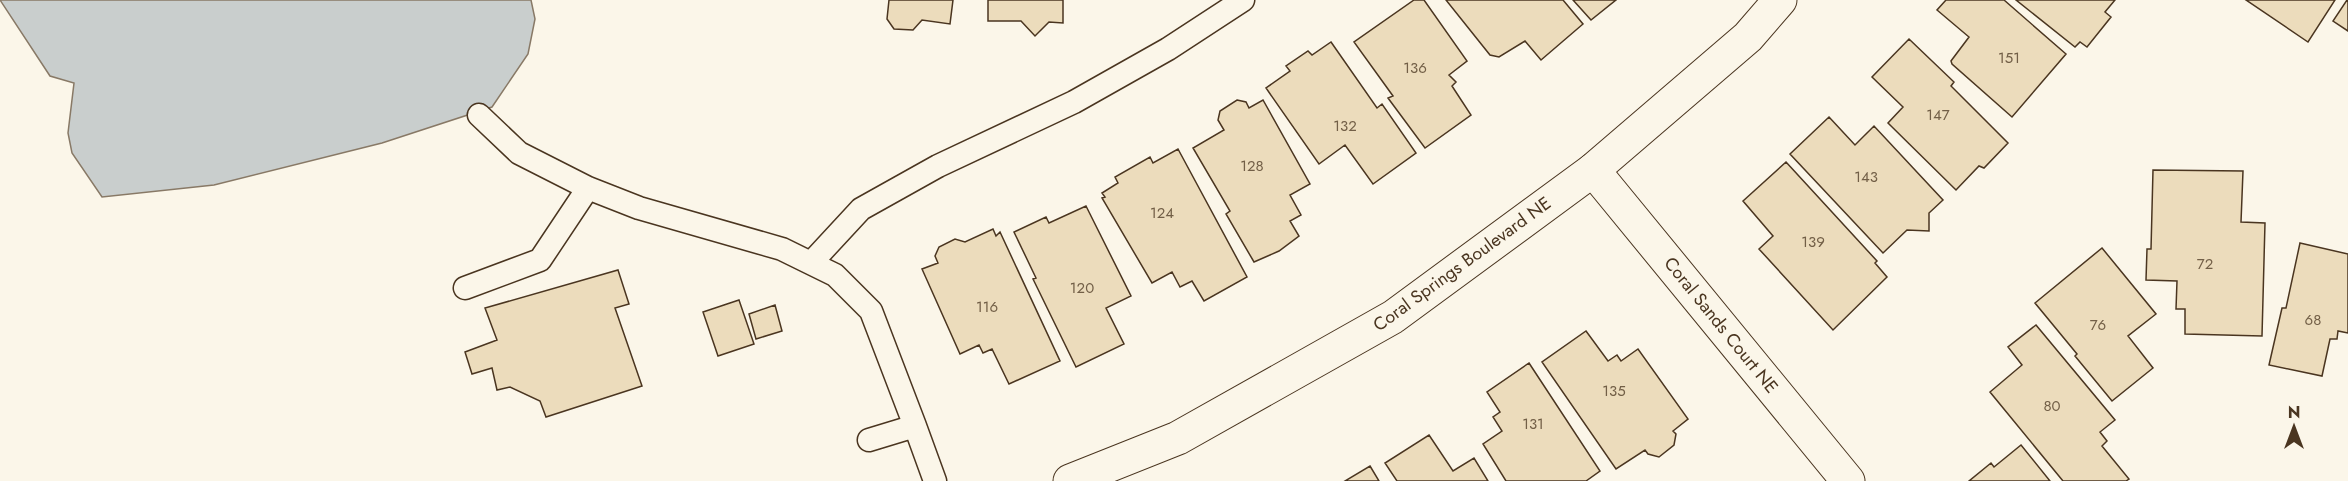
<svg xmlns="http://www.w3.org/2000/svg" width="2348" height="481" font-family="Jost,sans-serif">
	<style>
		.water { fill: #c9cecd; stroke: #887966; stroke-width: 1.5 }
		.building { fill: #ecdcbc; stroke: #4a3520; stroke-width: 1.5 }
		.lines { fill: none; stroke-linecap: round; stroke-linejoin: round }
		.lane-casing { stroke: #4a3520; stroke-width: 25 }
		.street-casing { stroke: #4a3520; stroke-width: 35 }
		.secondary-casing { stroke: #4a3520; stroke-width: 35 }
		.lane { stroke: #fbf6e9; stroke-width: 22 }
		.street { stroke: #fbf6e9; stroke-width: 33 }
		.secondary { stroke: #fbf6e9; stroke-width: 33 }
		.labels { text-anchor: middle; stroke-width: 4.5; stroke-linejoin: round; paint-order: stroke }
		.number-label { font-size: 15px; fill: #725f47 }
		.street-label { font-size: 18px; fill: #4a3520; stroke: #fbf6e9 }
	</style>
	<rect width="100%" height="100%" fill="#fbf6e9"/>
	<path class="water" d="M 0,0 L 531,0 L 535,19 L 528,54 L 492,107 L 382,143 L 214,185 L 102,197 L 72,153 L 68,133 L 74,83 L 50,76 Z"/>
	<path class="building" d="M 889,0 L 953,0 L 950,24 L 922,20 L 913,30 L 894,29 L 887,19 Z
		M 988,0 L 1063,0 L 1063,23 L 1049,22 L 1035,36 L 1021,21 L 988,21 Z
		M 1414,0 L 1424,0 L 1467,61 L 1449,75 L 1456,82 L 1452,86 L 1471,115 L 1425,148 L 1388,98 L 1393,96 L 1354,42 Z
		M 1446,0 L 1563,0 L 1583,24 L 1541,60 L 1525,41 L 1499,57 L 1490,55 Z
		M 1573,0 L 1616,0 L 1591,20 Z
		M 1946,0 L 2004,0 L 2066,54 L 2012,117 L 1952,64 L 1951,61 L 1969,37 L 1937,10 Z
		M 2016,0 L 2115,0 L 2105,12 L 2111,17 L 2087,47 L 2080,42 L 2075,47 Z
		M 2246,0 L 2335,0 L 2308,42 Z
		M 2347,0 L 2348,0 L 2348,31 L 2333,21 Z
		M 1909,39 L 1954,82 L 1951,86 L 2008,143 L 1984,168 L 1979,166 L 1956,190 L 1888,123 L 1903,107 L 1872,77 Z
		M 1331,42 L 1377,108 L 1382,104 L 1416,153 L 1373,184 L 1345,145 L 1319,164 L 1266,88 L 1290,71 L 1286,66 L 1308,51 L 1312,55 Z
		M 1237,100 L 1246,102 L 1249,108 L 1263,100 L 1310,184 L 1290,195 L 1301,215 L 1290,221 L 1299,236 L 1279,251 L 1254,262 L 1226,214 L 1230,211 L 1193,148 L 1224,130 L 1218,120 L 1220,111 Z
		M 1829,117 L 1855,145 L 1874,126 L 1943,200 L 1929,213 L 1929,231 L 1907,230 L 1883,253 L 1790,154 Z
		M 1178,149 L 1247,277 L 1204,301 L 1192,281 L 1180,287 L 1172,272 L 1152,283 L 1102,198 L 1105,197 L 1102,193 L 1118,183 L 1115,177 L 1150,157 L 1153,163 Z
		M 1786,162 L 1877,261 L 1875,263 L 1887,277 L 1833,330 L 1759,249 L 1773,236 L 1743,201 Z
		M 2153,170 L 2243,171 L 2241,222 L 2265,223 L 2262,336 L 2185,334 L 2185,309 L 2176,309 L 2177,281 L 2146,280 L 2147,249 L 2151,249 Z
		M 1086,206 L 1131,296 L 1106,308 L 1124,344 L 1076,367 L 1033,279 L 1036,278 L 1014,232 L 1046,217 L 1049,223 Z
		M 993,229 L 996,236 L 1000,232 L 1060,361 L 1009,384 L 992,349 L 983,353 L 979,345 L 960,354 L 922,269 L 938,263 L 935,256 L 939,247 L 955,239 L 965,242 Z
		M 2300,243 L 2348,254 L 2348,333 L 2338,331 L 2337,339 L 2330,339 L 2322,376 L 2269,365 L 2282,308 L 2286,308 Z
		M 2102,248 L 2156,314 L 2128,336 L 2153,368 L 2112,401 L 2075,356 L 2077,354 L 2035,303 Z
		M 618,270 L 629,304 L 615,308 L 642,386 L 546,417 L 540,401 L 510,387 L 497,390 L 492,368 L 472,374 L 465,352 L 497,340 L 485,308 Z
		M 739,300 L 754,344 L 718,356 L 703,312 Z
		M 775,305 L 782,331 L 756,339 L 749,314 Z
		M 2036,325 L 2115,420 L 2100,432 L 2107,441 L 2102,446 L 2129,479 L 2126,481 L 2063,481 L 1990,392 L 2022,365 L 2008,347 Z
		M 1586,331 L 1608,361 L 1617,355 L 1621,361 L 1638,349 L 1688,419 L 1673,431 L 1676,434 L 1674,445 L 1659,457 L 1648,454 L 1645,450 L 1616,469 L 1542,362 Z
		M 1529,363 L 1600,471 L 1586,481 L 1506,481 L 1483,444 L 1502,431 L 1493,417 L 1500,412 L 1487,392 Z
		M 1429,435 L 1453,471 L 1474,458 L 1488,481 L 1397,481 L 1385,463 Z
		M 2021,445 L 2050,481 L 1969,481 L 1991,463 L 1994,467 Z
		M 1370,466 L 1379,481 L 1345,481 Z"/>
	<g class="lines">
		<defs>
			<path id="lane" d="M 479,115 L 519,153 L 588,188 L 639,208 L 782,249 L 835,275 L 871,311 L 915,426
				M 811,263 L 861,209 L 938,166 L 1074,102 L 1168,49 L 1243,0
				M 465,288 L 540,260 L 588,188
				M 869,440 L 915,426 L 935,481"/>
			<path id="street" d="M 1593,170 L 1848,481"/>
			<path id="secondary" d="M 1070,481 L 1178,438 L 1393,317 L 1593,170 L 1748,37 L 1780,0"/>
		</defs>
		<use href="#lane" class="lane-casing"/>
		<use href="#street" class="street-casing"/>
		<use href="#secondary" class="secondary-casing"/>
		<use href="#lane" class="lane"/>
		<use href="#street" class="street"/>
		<use href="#secondary" class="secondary"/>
	</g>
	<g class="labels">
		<g class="number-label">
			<text x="2009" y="63">151</text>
			<text x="1415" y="73">136</text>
			<text x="1938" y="120">147</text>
			<text x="1345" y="131">132</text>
			<text x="1252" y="171">128</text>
			<text x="1866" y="182">143</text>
			<text x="1162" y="218">124</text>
			<text x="1813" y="247">139</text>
			<text x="2205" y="269">72</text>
			<text x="1082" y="293">120</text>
			<text x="987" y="312">116</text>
			<text x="2313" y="325">68</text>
			<text x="2098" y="330">76</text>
			<text x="1614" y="396">135</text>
			<text x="2052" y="411">80</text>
			<text x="1533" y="429">131</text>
		</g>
		<g class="street-label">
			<text transform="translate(1462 264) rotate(-36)" y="6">Coral Springs Boulevard NE</text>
			<text transform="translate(1721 325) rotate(51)" y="6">Coral Sands Court NE</text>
		</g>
	</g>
	<g transform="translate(2294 427)" stroke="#fbf6e9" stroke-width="4.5" paint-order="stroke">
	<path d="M0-4.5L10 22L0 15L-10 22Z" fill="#4a3520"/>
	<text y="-9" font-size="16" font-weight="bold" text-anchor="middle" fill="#4a3520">N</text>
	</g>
</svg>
